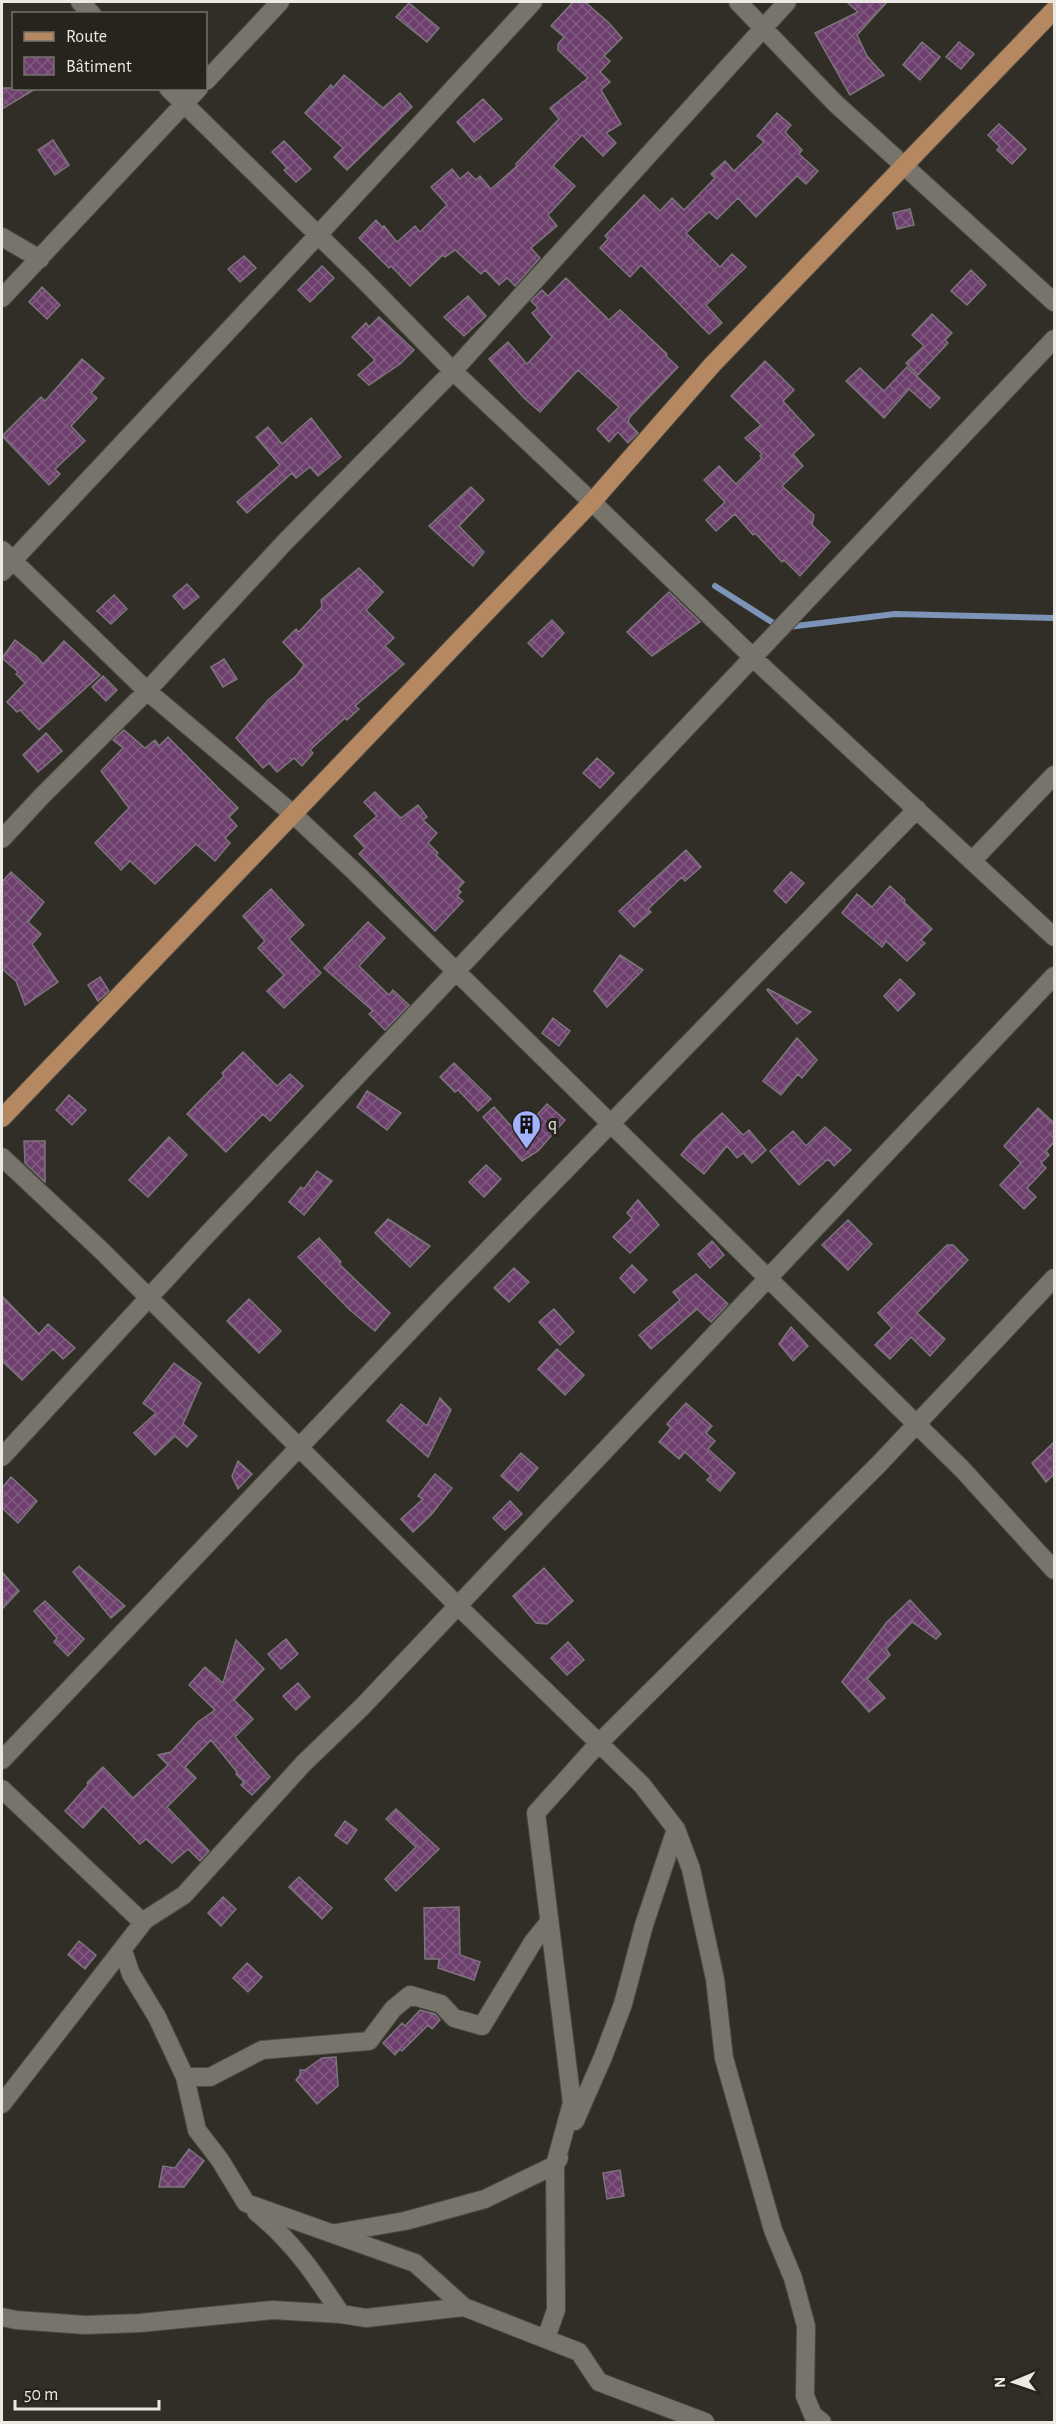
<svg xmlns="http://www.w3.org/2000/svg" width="1056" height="2424" font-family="'Alegreya Sans',sans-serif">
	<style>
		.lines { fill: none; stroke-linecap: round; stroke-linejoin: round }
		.stream { stroke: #7c94b8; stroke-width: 6 }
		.building { fill: url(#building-cross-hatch); stroke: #7d757c; stroke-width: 1.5 }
		.street-casing { stroke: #4a4942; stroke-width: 20 }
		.primary-casing { stroke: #4a4942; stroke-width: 20 }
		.street { stroke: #76746b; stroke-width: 18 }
		.primary { stroke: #b58861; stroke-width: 18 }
		.labels { text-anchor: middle; stroke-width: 6; stroke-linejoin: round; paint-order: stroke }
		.poi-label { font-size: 18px; fill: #eae9e3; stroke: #26241c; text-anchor: start }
	</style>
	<defs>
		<pattern id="building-cross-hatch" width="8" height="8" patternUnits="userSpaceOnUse" patternTransform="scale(1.5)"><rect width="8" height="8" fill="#6d3f6d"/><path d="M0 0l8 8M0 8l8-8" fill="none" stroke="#825b82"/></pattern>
	</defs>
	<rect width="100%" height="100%" fill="#302e26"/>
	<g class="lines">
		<path class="stream" d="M 715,586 L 778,626
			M 788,627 L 895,614 L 1054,618"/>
	</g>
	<path class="building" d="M 573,2 L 585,2 L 609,23 L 622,38 L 604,56 L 610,61 L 600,72 L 610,82 L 601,90 L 621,124 L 606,133 L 616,143 L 603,156 L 582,135 L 553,166 L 575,186 L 548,215 L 557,226 L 531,248 L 540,258 L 515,286 L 507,278 L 499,285 L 485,270 L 481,274 L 455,250 L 445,257 L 443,255 L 410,286 L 391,266 L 389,268 L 359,238 L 376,220 L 382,227 L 384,226 L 397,242 L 415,226 L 420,232 L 447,205 L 431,187 L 452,169 L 460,179 L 468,172 L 476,180 L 480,176 L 491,189 L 517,166 L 516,164 L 559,119 L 550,108 L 588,78 L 558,50 L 558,44 L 564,37 L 551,26 Z
		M 847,2 L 887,2 L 857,35 L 867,56 L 884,75 L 850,95 L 815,33 L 858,12 Z
		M 409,3 L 439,28 L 427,42 L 396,17 Z
		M 922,42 L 940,57 L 920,80 L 903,65 Z
		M 959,42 L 974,54 L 961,69 L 946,57 Z
		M 344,75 L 383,108 L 400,93 L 412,107 L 347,170 L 334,157 L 343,148 L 305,113 L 331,85 L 333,88 Z
		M 2,88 L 37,88 L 2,109 Z
		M 483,99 L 502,119 L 474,142 L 457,122 Z
		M 777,113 L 791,125 L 785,132 L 802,150 L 799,154 L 818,171 L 806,184 L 797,176 L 756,217 L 738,198 L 717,219 L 709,212 L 686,233 L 720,267 L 732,254 L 746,267 L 706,305 L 722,323 L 709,334 L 641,265 L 630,277 L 600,248 L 608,239 L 605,236 L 644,195 L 660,211 L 672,198 L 684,210 L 715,178 L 711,174 L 725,161 L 734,171 L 764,142 L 757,136 Z
		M 999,124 L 1026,149 L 1012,164 L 997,150 L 1000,147 L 988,135 Z
		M 53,140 L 69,165 L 55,175 L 38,150 Z
		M 284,141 L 311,169 L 296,182 L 284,170 L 287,168 L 272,152 Z
		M 910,209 L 914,225 L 897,229 L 893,213 Z
		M 244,256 L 256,268 L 240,282 L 228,269 Z
		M 322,266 L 334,278 L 310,302 L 298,290 Z
		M 971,270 L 986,285 L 967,305 L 951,291 Z
		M 566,278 L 609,320 L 620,310 L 667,354 L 666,356 L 678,367 L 630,417 L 628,422 L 638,433 L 628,443 L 618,432 L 609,442 L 597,429 L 619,407 L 578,370 L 540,412 L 524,398 L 489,359 L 508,342 L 527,364 L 552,337 L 532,313 L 538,308 L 531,301 L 542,290 L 548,296 Z
		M 42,287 L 60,305 L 47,319 L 29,302 Z
		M 468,296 L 486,316 L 464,336 L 444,317 Z
		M 932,314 L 952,333 L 945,340 L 948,343 L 918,375 L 906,363 L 924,346 L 912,335 Z
		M 379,317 L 414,350 L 400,364 L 369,385 L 358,375 L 375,360 L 352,337 L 366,323 L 369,327 Z
		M 82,359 L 104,378 L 91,393 L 97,398 L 71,426 L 85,441 L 55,469 L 60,474 L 49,485 L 2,436 L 41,397 L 45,401 Z
		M 765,361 L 794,390 L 783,401 L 814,435 L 793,454 L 803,466 L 782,486 L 814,515 L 812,525 L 830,542 L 800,576 L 784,560 L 782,562 L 755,533 L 753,535 L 735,514 L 716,531 L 706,520 L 725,502 L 704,480 L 719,466 L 736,484 L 762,458 L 760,456 L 762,454 L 745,438 L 761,425 L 731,396 Z
		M 907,367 L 940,398 L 930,408 L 909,389 L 884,418 L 846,381 L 860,368 L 884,391 Z
		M 311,418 L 341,457 L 318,476 L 310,467 L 296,478 L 292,473 L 247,513 L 237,502 L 280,465 L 256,437 L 268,427 L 282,444 Z
		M 471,487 L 484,500 L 459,526 L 484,552 L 473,566 L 429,526 Z
		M 359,568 L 383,592 L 366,610 L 394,638 L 385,646 L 404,664 L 355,706 L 359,709 L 347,720 L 345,718 L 310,750 L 313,753 L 302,766 L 294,758 L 277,772 L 269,763 L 263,768 L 236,738 L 268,700 L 297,675 L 304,665 L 283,642 L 296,629 L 299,632 L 322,607 L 321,600 Z
		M 187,584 L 199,597 L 184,609 L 173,596 Z
		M 669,592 L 700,622 L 652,656 L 627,632 Z
		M 114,595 L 127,609 L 111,624 L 97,611 Z
		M 552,620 L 564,633 L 542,657 L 528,643 Z
		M 15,640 L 36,656 L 43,664 L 64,641 L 100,675 L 39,730 L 20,710 L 17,712 L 7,702 L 25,683 L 16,674 L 18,672 L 2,658 Z
		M 224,659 L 237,679 L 223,687 L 211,667 Z
		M 103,676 L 117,690 L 106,701 L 92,687 Z
		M 124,730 L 145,748 L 155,740 L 159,746 L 168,737 L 238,808 L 229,817 L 237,826 L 225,838 L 230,843 L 215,861 L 196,844 L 155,884 L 130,861 L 121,870 L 95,843 L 129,808 L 101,771 L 123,748 L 113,740 Z
		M 46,733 L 62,751 L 38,772 L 23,755 Z
		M 597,758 L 614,773 L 600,788 L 583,773 Z
		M 375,792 L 401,818 L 418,805 L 427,817 L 423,820 L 437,833 L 428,843 L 438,853 L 436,855 L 464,882 L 458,889 L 461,892 L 457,896 L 463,901 L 435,931 L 359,854 L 365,848 L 354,836 L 377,816 L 364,802 Z
		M 686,850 L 701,867 L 685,881 L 682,877 L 648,909 L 651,912 L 634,927 L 619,911 Z
		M 11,872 L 44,902 L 28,922 L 41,934 L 32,944 L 58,982 L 25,1005 L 16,981 L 2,969 L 2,882 Z
		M 791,872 L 804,883 L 786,903 L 774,891 Z
		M 890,886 L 905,900 L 904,902 L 932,929 L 921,940 L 925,943 L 907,961 L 886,941 L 882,947 L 842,913 L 857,894 L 872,907 Z
		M 271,889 L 304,925 L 289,939 L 321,973 L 284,1008 L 267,991 L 284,975 L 258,948 L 265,941 L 243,916 Z
		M 368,922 L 385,938 L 359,966 L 389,995 L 393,990 L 409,1005 L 385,1030 L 369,1014 L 373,1011 L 324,968 Z
		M 620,955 L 643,970 L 607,1007 L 594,991 Z
		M 100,977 L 109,991 L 98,1001 L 88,985 Z
		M 900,979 L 915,994 L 898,1011 L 884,996 Z
		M 768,989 L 811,1012 L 797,1024 L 767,990 Z
		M 553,1018 L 570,1031 L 559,1046 L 542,1033 Z
		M 797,1038 L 817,1060 L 802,1078 L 798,1074 L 781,1095 L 763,1081 Z
		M 243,1052 L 277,1086 L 290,1074 L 303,1086 L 270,1121 L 263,1114 L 226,1152 L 187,1114 L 224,1076 L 222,1073 Z
		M 454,1063 L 491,1099 L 478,1111 L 458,1090 L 455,1092 L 440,1077 Z
		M 367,1091 L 401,1113 L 387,1130 L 357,1107 Z
		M 69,1095 L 86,1110 L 72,1125 L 56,1110 Z
		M 547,1104 L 565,1120 L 538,1151 L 522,1161 L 483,1117 L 494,1107 L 519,1135 Z
		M 1038,1108 L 1054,1123 L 1054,1142 L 1046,1151 L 1049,1155 L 1041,1163 L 1046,1168 L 1027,1188 L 1036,1197 L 1024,1209 L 1000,1185 L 1021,1163 L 1004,1146 Z
		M 722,1113 L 743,1135 L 749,1130 L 766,1150 L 752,1163 L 743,1153 L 737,1158 L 727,1146 L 704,1174 L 681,1155 L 693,1140 Z
		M 825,1127 L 851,1150 L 834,1166 L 828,1159 L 799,1185 L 770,1151 L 793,1131 L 806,1146 Z
		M 169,1137 L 187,1155 L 148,1197 L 129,1180 Z
		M 24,1141 L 45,1141 L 45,1182 L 25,1163 Z
		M 486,1165 L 501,1179 L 484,1197 L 469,1182 Z
		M 317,1171 L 332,1181 L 304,1215 L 289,1202 L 301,1187 L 304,1189 Z
		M 638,1200 L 659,1225 L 630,1253 L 613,1237 L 632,1218 L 627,1213 Z
		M 388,1219 L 430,1246 L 410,1267 L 375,1233 Z
		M 848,1220 L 872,1244 L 848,1270 L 822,1245 Z
		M 319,1238 L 341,1262 L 339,1264 L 390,1313 L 375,1331 L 350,1310 L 298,1257 Z
		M 712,1241 L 724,1255 L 710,1268 L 698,1254 Z
		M 947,1245 L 953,1245 L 968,1260 L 917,1313 L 945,1339 L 930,1356 L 911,1337 L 890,1359 L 875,1345 L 892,1328 L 878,1313 Z
		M 632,1265 L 647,1280 L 634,1293 L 620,1278 Z
		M 514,1268 L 529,1282 L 509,1302 L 494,1288 Z
		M 696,1274 L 728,1304 L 711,1322 L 697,1309 L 651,1349 L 639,1335 L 680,1300 L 673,1292 Z
		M 2,1296 L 39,1334 L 48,1324 L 75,1348 L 63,1359 L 53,1349 L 22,1380 L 2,1361 Z
		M 249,1299 L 281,1331 L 259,1353 L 227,1321 Z
		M 554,1309 L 574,1332 L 560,1345 L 539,1322 Z
		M 791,1327 L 808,1346 L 793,1361 L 779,1344 Z
		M 557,1349 L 584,1375 L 565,1395 L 538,1369 Z
		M 174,1363 L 201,1383 L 183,1424 L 197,1436 L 187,1447 L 175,1436 L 155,1455 L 134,1433 L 156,1413 L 143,1403 Z
		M 440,1398 L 451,1410 L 428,1457 L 387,1421 L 401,1404 L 427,1426 Z
		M 686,1403 L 712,1426 L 706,1433 L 715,1441 L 708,1449 L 735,1473 L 720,1491 L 707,1480 L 711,1476 L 685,1452 L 679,1459 L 659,1442 L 671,1428 L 667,1424 Z
		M 1054,1442 L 1054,1474 L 1046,1482 L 1032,1463 Z
		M 521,1453 L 538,1468 L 518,1491 L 501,1476 Z
		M 238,1461 L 252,1474 L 238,1489 L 232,1476 Z
		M 435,1474 L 452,1488 L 431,1515 L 413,1532 L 401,1519 L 423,1499 L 418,1496 Z
		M 11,1477 L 37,1501 L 18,1523 L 2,1508 L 2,1488 Z
		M 510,1501 L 522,1514 L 505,1530 L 493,1518 Z
		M 79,1566 L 125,1606 L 111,1618 L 73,1572 Z
		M 544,1568 L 573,1601 L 547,1624 L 536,1623 L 513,1596 Z
		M 2,1572 L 19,1591 L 2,1609 Z
		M 910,1600 L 941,1634 L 936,1639 L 912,1622 L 886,1649 L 890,1655 L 867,1679 L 885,1698 L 869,1712 L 842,1682 L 887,1622 Z
		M 45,1601 L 84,1639 L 68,1656 L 54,1642 L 57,1638 L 34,1611 Z
		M 286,1639 L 298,1654 L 281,1669 L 268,1654 Z
		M 236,1640 L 264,1669 L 234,1700 L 253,1719 L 235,1737 L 270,1777 L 252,1795 L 241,1785 L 244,1782 L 236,1774 L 237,1772 L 211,1740 L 185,1767 L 196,1778 L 167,1807 L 209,1851 L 200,1861 L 188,1849 L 172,1863 L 146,1839 L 140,1844 L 103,1806 L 83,1828 L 65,1811 L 88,1785 L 87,1783 L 103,1767 L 133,1798 L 168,1765 L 158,1755 L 171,1752 L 198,1722 L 215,1710 L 189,1685 L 205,1667 L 223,1683 Z
		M 568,1642 L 584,1660 L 567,1675 L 551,1658 Z
		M 298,1683 L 310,1697 L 296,1710 L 283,1696 Z
		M 396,1809 L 439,1849 L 396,1891 L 385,1879 L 416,1847 L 386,1819 Z
		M 345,1821 L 357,1830 L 347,1844 L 335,1835 Z
		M 299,1877 L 332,1908 L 322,1919 L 289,1887 Z
		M 223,1897 L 236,1909 L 221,1926 L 208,1913 Z
		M 459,1907 L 460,1955 L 480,1962 L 474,1980 L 438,1968 L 439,1959 L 425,1959 L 424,1908 Z
		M 79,1941 L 96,1955 L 85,1969 L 68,1955 Z
		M 247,1963 L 262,1977 L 248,1992 L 233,1978 Z
		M 420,2010 L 435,2014 L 440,2020 L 432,2029 L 428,2025 L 402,2051 L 400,2049 L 395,2055 L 383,2043 L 402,2023 L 405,2026 Z
		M 336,2057 L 338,2086 L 317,2104 L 296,2080 L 300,2075 L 300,2070 L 305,2070 L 322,2058 Z
		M 189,2149 L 204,2161 L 184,2187 L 159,2187 L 163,2166 L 175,2168 Z
		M 620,2170 L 624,2196 L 607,2199 L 603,2173 Z"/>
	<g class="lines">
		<defs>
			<path id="street" d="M 80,2 L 92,14
				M 738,2 L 835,103 L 1054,302
				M 206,81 L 280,2
				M 168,88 L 361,277 L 453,371 L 592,502 L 766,670 L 1054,937
				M 2,237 L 40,259
				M 2,298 L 199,88
				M 2,550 L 147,691 L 293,814 L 357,874 L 962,1469 L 1054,1570
				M 2,572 L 318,235 L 533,2
				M 2,839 L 41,797 L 147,691 L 285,542 L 453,371 L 787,2
				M 972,861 L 1054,775
				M 2,1157 L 103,1252 L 458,1606 L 642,1785 L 676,1829 L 691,1869 L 715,1979 L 724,2058 L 773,2230 L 793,2278 L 806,2326 L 805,2396 L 813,2415 L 822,2422
				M 2,1457 L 201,1241 L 1054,339
				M 2,1760 L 443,1296 L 917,809
				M 2,1789 L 139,1919 L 145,1920 L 184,1895 L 303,1764 L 362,1707 L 1054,976
				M 123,1951 L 131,1974 L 157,2017 L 185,2077 L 197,2130 L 220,2160 L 246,2203 L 415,2263 L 464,2307 L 579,2352 L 599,2382 L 705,2422
				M 185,2077 L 210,2077 L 262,2050 L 369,2041 L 393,2009 L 410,1995 L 441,2004 L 454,2018 L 482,2026 L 533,1942 L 549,1922
				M 2,2104 L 145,1920
				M 575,2121 L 603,2057 L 623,2004 L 644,1925 L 676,1829
				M 256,2212 C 292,2240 316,2276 341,2314
				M 336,2233 L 405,2221 L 485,2199 L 555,2165 L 572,2103 L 536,1813 L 598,1744 L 879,1464 L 1054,1278
				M 2,2317 L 16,2320 L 85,2325 L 140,2323 L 273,2310 L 341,2314 L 366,2318 L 464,2307
				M 546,2338 L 556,2310 L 555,2165 L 559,2158"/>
			<path id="primary" d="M 2,1118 L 592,502 L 713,364 L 1054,10"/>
		</defs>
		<use href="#street" class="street-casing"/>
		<use href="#primary" class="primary-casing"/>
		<use href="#street" class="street"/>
		<use href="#primary" class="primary"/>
	</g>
	<defs>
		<symbol id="building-pin" viewBox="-11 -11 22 30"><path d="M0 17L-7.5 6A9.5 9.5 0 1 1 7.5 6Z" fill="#a2b2fd" stroke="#26241c"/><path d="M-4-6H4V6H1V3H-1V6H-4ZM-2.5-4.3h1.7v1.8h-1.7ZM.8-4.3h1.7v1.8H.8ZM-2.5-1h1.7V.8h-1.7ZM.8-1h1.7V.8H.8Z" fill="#111"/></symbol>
	</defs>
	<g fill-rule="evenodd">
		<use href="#building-pin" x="510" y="1108" width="33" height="45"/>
	</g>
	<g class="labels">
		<g class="poi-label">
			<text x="548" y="1130">q</text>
		</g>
	</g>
	<rect width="1056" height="2424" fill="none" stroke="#eae9e3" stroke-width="6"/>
	<rect x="12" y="12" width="195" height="78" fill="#26241c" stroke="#74736c" stroke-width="1.5"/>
	<rect x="24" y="32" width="30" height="9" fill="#b58861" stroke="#74736c" stroke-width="1.5"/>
	<text x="66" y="42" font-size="18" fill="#eae9e3">Route</text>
	<rect x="24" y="57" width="30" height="18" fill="url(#building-cross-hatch)" stroke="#74736c" stroke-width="1.5"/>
	<text x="66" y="72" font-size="18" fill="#eae9e3">Bâtiment</text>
	<g transform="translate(1014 2382) rotate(268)" stroke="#26241c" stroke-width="4.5" paint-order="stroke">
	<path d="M0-4.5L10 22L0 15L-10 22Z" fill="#eae9e3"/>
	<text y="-9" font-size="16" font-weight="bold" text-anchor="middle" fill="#eae9e3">N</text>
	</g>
	<path d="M15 2400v9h144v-9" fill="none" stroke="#eae9e3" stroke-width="3"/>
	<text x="24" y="2400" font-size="18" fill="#eae9e3" stroke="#26241c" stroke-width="4.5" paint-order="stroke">50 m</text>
</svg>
